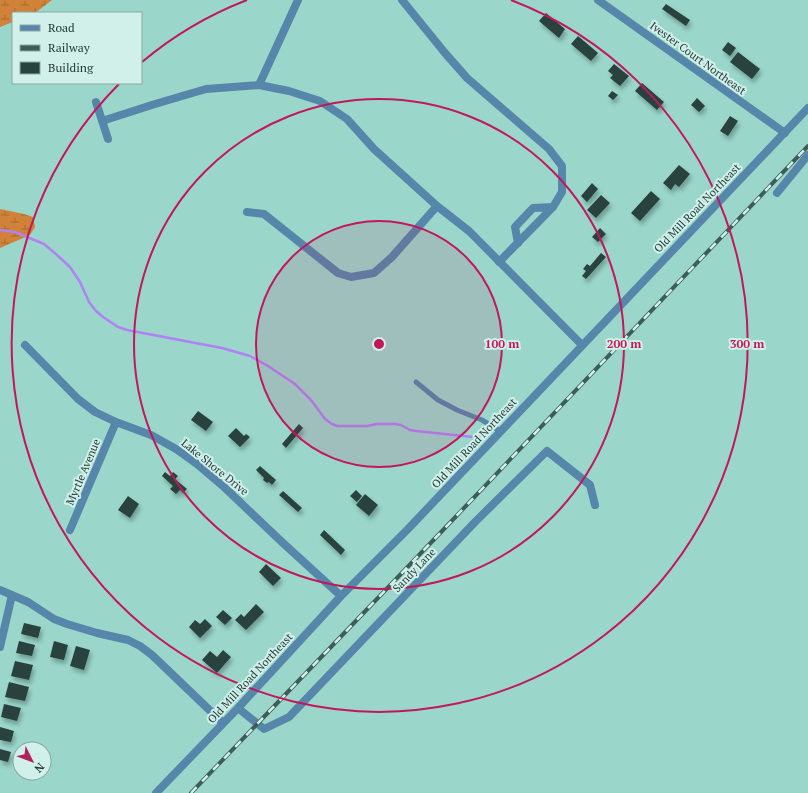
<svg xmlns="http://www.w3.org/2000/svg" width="808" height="793" font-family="'PT Serif',serif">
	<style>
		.wetland { fill: url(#wetland-marsh) }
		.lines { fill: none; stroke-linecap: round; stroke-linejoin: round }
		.stream { stroke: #b182f4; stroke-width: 2.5 }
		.building { fill: #29433e; filter: url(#shadow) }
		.service { stroke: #5687aa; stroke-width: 5 }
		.minor { stroke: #5687aa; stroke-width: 8 }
		.rail-casing { stroke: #3d5e58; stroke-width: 4 }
		.rail { stroke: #d2f0ea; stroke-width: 2.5; stroke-dasharray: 8; stroke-linecap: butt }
		.ring { fill: none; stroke: #c2185b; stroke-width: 2 }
		.labels { text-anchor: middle; stroke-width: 4; stroke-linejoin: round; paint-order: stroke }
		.street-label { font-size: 11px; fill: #223a36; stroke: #d2f0ea }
		.centre { fill: #c2185b; stroke: #d2f0ea; stroke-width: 2 }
		.ring-label { font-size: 12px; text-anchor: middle; font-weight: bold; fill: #c2185b; stroke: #d2f0ea; stroke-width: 4; stroke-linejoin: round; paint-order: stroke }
	</style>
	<defs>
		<pattern id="wetland-marsh" width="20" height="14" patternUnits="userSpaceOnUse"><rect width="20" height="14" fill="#cf8238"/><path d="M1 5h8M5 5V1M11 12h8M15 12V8" fill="none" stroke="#a86b30"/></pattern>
		<filter id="shadow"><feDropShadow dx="2" dy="4" stdDeviation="2" flood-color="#0004"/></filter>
	</defs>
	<rect width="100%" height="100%" fill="#9ad6ca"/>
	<path class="wetland" d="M 0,0 L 52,0 L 35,13 L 13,13 L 13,22 L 0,27 Z
		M 0,209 L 24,214 L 33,217 L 35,227 L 30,235 L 0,248 Z"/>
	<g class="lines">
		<path class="stream" d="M 0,230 L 15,232 L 44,244 L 57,255 L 70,267 L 80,282 L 89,302 L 96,311 L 103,317 L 118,327 L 127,330 L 222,348 L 250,356 L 268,366 L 295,384 L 311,400 L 325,419 L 332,424 L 337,426 L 367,426 L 377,424 L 395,424 L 401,425 L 410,430 L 416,431 L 473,437"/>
	</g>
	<path class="building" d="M 666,4 L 690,20 L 686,26 L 662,9 Z
		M 546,13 L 565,29 L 559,38 L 539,21 Z
		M 578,36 L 598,53 L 591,61 L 571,44 Z
		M 728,42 L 736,48 L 730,56 L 722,50 Z
		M 738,52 L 760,69 L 752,79 L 730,62 Z
		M 614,64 L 629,76 L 620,86 L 610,78 L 613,75 L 608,71 Z
		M 642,83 L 664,102 L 657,110 L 635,91 Z
		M 612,91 L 618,95 L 613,100 L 608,96 Z
		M 697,98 L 705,106 L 699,112 L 691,105 Z
		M 730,116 L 738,121 L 728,136 L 720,131 Z
		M 679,165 L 690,174 L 679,187 L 675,184 L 671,190 L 663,183 Z
		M 592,183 L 598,189 L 587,202 L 581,196 Z
		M 651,191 L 660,199 L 640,221 L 631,213 Z
		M 601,195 L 610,203 L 596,218 L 587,210 Z
		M 600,228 L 606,234 L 598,242 L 592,237 Z
		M 601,253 L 606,257 L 586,279 L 582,276 L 586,271 L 583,269 L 587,264 L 590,266 Z
		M 198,411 L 213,422 L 206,431 L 191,420 Z
		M 299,424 L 303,428 L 286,448 L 282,444 Z
		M 236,428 L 244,436 L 246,434 L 250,437 L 240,447 L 228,436 Z
		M 260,466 L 276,480 L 272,485 L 269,482 L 267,483 L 263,480 L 264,478 L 256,470 Z
		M 165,472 L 170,476 L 173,472 L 178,476 L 175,479 L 187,489 L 183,493 L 180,490 L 176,494 L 170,489 L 173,486 L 162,476 Z
		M 356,490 L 362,496 L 357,502 L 350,496 Z
		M 283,491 L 302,508 L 298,512 L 279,495 Z
		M 365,494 L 378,505 L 369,516 L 356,505 Z
		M 128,496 L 139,504 L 130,518 L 118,510 Z
		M 324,530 L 345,550 L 341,555 L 320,535 Z
		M 266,564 L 281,578 L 273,586 L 259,572 Z
		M 256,604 L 264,612 L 246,630 L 235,620 L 241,614 L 244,617 Z
		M 223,610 L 232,618 L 225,625 L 216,617 Z
		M 205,619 L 212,626 L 200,638 L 189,627 L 195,620 L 200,624 Z
		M 24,623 L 41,627 L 38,638 L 21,634 Z
		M 19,641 L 35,645 L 32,656 L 16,653 Z
		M 54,641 L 68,645 L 64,660 L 50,657 Z
		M 76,646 L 90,650 L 84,670 L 70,666 Z
		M 223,650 L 231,657 L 217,673 L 202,660 L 210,651 L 217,657 Z
		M 15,661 L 33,665 L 29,680 L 11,676 Z
		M 9,682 L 29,687 L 25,701 L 5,697 Z
		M 4,704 L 21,708 L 17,721 L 1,717 Z
		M 0,727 L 14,731 L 11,742 L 0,740 Z
		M 0,749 L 11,752 L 8,762 L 0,760 Z"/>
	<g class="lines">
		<path class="service" d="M 416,382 L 438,400 L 457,410 L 482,420 L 500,431"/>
		<path class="minor" d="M 402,0 L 445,53 L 467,78 L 549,149 L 562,166 L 562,192 L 553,207 L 499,262
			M 598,0 L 785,133
			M 259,85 L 298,0
			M 96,102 L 108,139
			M 102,121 L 155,104 L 206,89 L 259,85 L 289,91 L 320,101 L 347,119 L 374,149 L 437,206 L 469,231 L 582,345
			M 777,193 L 808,155
			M 247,212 L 264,214 L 338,273 L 351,277 L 374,273 L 392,257 L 437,206
			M 518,243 L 515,227 L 533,208 L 553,207
			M 25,345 L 78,399 L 95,412 L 116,422 L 151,435 L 176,449 L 197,464 L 224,487 L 283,543 L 341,596
			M 70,530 L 116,422
			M 0,590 L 28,602 L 54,619 L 67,624 L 97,633 L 128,640 L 140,646 L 152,655 L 223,723
			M 0,647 L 12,595
			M 238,708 L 264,729 L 289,717 L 476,521 L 547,451 L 590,485 L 595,505
			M 156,793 L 238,708 L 341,596 L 407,530 L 808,108"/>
		<defs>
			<path id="rail" d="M 191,793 L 444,529 L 808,146"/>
		</defs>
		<use href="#rail" class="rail-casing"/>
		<use href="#rail" class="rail"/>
	</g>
	<circle cx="379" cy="344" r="123" fill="#c2185b" fill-opacity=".12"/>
	<g class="ring">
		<circle cx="379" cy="344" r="123"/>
		<circle cx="379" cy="344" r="245"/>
		<path d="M142 62A368 368 0 0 1 247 0M511 0A368 368 0 1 1 119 84"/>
	</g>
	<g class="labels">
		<g class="street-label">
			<text transform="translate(698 58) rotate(36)" y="4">Ivester Court Northeast</text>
			<text transform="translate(697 208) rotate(-46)" y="4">Old Mill Road Northeast</text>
			<text transform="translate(474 443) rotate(-47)" y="4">Old Mill Road Northeast</text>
			<text transform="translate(215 467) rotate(39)" y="4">Lake Shore Drive</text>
			<text transform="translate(83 472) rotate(-67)" y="4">Myrtle Avenue</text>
			<text transform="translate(414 570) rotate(-46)" y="4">Sandy Lane</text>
			<text transform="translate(250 678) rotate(-47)" y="4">Old Mill Road Northeast</text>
		</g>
	</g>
	<circle cx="379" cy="344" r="6" class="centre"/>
	<g class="ring-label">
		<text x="502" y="348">100 m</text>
		<text x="624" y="348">200 m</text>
		<text x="747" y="348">300 m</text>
	</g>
	<rect x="12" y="12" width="130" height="72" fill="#d2f0ea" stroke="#8ca7a2"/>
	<rect x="20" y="25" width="20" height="6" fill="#5687aa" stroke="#8ca7a2"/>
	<text x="48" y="32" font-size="12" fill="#223a36">Road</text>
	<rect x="20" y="45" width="20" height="6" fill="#3d5e58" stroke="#8ca7a2"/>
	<text x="48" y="52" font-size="12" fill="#223a36">Railway</text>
	<rect x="20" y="62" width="20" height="12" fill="#29433e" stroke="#8ca7a2"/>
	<text x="48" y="72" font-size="12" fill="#223a36">Building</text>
	<g transform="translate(32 761) rotate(132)"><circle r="19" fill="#d2f0ea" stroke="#8ca7a2"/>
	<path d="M0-3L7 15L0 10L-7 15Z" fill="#af225e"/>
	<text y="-6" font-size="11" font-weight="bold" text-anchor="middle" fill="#223a36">N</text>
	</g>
</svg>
